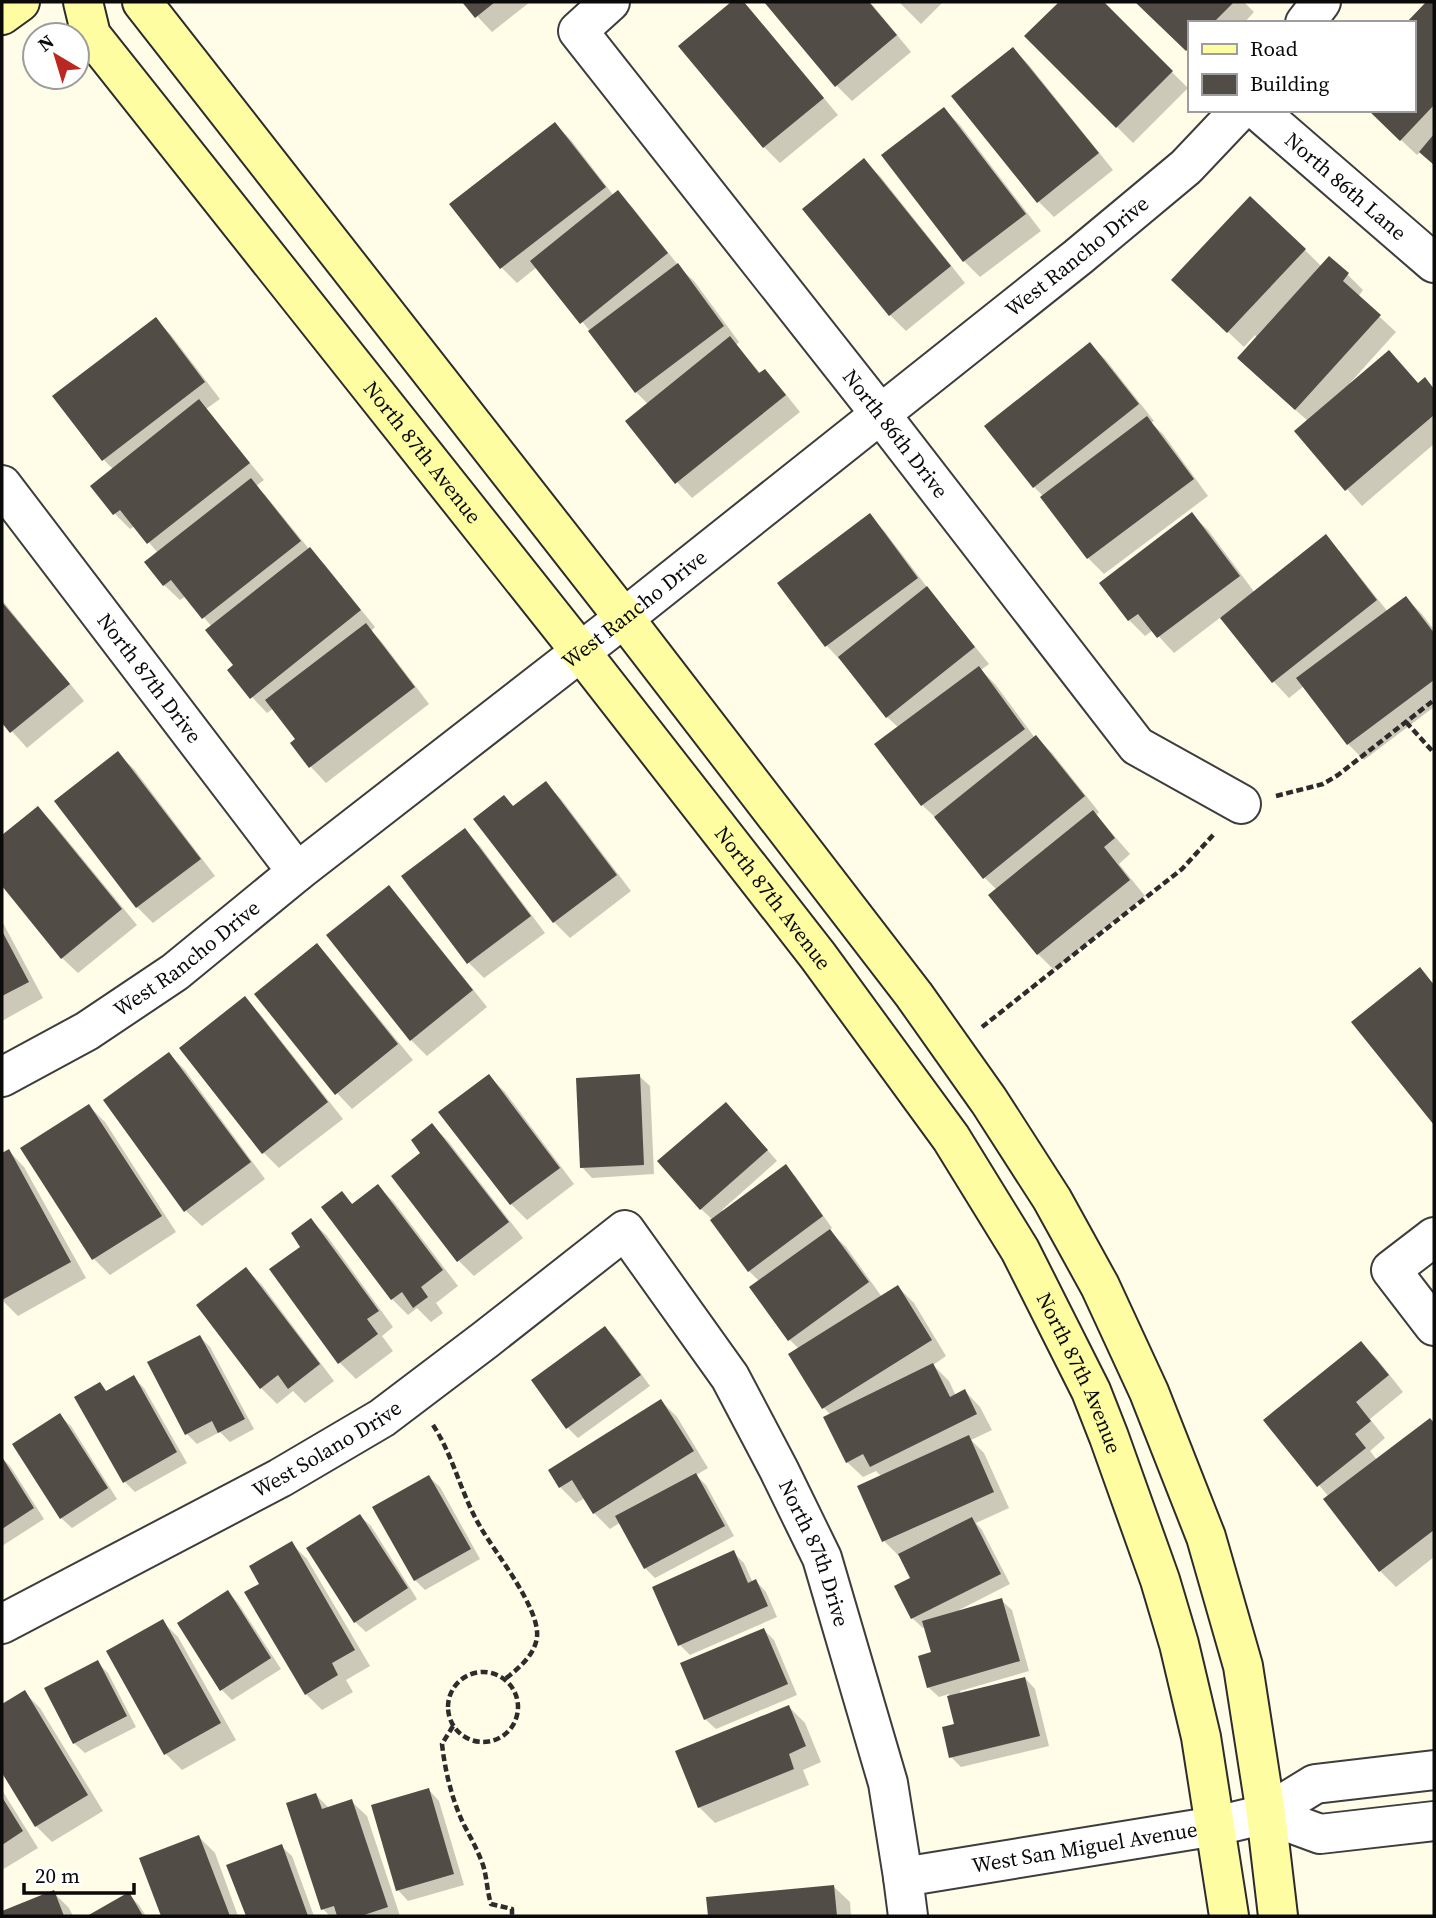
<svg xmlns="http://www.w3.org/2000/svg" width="1436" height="1918" font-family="'Source Serif 4',serif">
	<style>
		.shadow { fill: #0003 }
		.building { fill: #524c46 }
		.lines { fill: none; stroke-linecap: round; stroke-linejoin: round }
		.street-casing { stroke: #3d3d3d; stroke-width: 42 }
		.secondary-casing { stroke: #2c2c2c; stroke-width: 42 }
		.path { stroke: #2c2c2c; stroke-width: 4.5; stroke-dasharray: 7 3.5; stroke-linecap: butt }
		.street { stroke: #fff; stroke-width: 38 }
		.secondary { stroke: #fffda2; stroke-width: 38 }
		.labels { text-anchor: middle; stroke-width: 7; stroke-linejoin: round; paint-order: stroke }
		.street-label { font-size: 21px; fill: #0a0a0a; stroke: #fff }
	</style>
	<rect width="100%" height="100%" fill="#fffce7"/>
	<path class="shadow" d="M 464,2 L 530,2 L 492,32 Z
		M 734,2 L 743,2 L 754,14 L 838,115 L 780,163 L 764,147 L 680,46 Z
		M 766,2 L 870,2 L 911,52 L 852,101 L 836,85 Z
		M 899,2 L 943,2 L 921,24 Z
		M 1061,2 L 1101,2 L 1188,88 L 1133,143 L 1027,36 Z
		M 1136,2 L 1244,2 L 1254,12 L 1244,23 L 1189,23 L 1189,52 Z
		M 1428,2 L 1434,2 L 1434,165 L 1421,151 L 1417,155 L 1369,110 L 1413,110 L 1413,23 L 1409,23 Z
		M 1013,49 L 1029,65 L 1113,170 L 1054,217 L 1038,201 Z
		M 944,109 L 960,125 L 1041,231 L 980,277 L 964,261 Z
		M 555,124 L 571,140 L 614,196 L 618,192 L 633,208 L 682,270 L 694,281 L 739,342 L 736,345 L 761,374 L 764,371 L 780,387 L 800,412 L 692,498 L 677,482 L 648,404 L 636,392 L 590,331 L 537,267 L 517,283 L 501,267 Z
		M 864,161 L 880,176 L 965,283 L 906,331 L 890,315 Z
		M 1305,250 L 1322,267 L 1348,275 L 1363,290 L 1358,297 L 1396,332 L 1350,383 L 1351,385 L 1419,385 L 1424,380 L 1434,389 L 1434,444 L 1362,506 L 1296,431 L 1308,421 L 1255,374 L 1257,338 L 1255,335 L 1244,347 L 1189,295 Z
		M 155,319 L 171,335 L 220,399 L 206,409 L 264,480 L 256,486 L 266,496 L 309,549 L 325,565 L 375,627 L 371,631 L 381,641 L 429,704 L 326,783 L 311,767 L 292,743 L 297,739 L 274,708 L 267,713 L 252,697 L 236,665 L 212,627 L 186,596 L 180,600 L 164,585 L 158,553 L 135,526 L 130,529 L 114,513 L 113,469 L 104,460 Z
		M 1090,344 L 1106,360 L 1154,421 L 1151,423 L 1163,434 L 1208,496 L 1104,574 L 1088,558 L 1043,496 L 1034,487 L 986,426 Z
		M 1192,515 L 1208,530 L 1255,593 L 1326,537 L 1341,553 L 1388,612 L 1406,598 L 1422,614 L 1434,630 L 1434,707 L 1364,760 L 1348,744 L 1304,686 L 1289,698 L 1274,682 L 1221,617 L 1174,653 L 1153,630 L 1145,636 L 1129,620 L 1101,583 Z
		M 870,516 L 885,532 L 933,595 L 989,664 L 981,670 L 995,684 L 1035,738 L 1036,737 L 1052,753 L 1099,812 L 1096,815 L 1130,854 L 1119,864 L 1145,896 L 1054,970 L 1038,954 L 997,890 L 984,877 L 938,820 L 922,805 L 899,728 L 887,717 L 842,662 L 827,646 L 779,583 Z
		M 2,600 L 84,701 L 27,748 L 2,720 Z
		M 118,754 L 134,769 L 215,876 L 153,923 L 137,907 Z
		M 546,784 L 561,799 L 631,891 L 570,938 L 554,922 L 504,797 L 514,807 Z
		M 38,808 L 54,824 L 137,925 L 78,973 L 62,958 L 2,883 L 2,838 Z
		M 465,831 L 480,846 L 545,933 L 484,978 L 469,963 Z
		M 388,887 L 404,903 L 487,1007 L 427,1056 L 411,1040 Z
		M 2,921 L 43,998 L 2,1021 Z
		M 317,946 L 332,961 L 413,1060 L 352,1109 L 337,1093 Z
		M 1420,969 L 1434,984 L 1434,1122 L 1354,1023 Z
		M 245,999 L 260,1014 L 343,1119 L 279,1168 L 263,1152 Z
		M 169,1054 L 185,1070 L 265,1179 L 202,1226 L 186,1211 L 105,1101 Z
		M 489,1076 L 505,1092 L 574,1184 L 527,1220 L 511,1204 Z
		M 639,1076 L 650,1086 L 654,1174 L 592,1178 L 582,1167 Z
		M 89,1106 L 105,1122 L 176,1232 L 110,1275 L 94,1259 L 22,1148 Z
		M 736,1114 L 777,1161 L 722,1210 L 724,1212 L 786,1167 L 796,1177 L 832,1228 L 829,1230 L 846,1247 L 882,1297 L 898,1287 L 914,1303 L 946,1356 L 933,1365 L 949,1381 L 956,1396 L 965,1391 L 980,1407 L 992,1430 L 971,1440 L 984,1453 L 1009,1508 L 976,1523 L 982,1530 L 1010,1584 L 959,1610 L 959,1612 L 1001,1600 L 1012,1610 L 1029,1671 L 960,1691 L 961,1694 L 1025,1678 L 1035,1689 L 1049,1746 L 961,1767 L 951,1757 L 956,1725 L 949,1694 L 939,1697 L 928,1687 L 933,1654 L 926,1627 L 923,1628 L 912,1618 L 912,1579 L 901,1556 L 900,1557 L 884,1541 L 859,1487 L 882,1477 L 876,1471 L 863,1477 L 847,1462 L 831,1415 L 823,1407 L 799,1349 L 789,1339 L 760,1282 L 749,1271 L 713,1220 L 701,1209 Z
		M 432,1125 L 448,1141 L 523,1238 L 474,1276 L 458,1260 L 423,1153 Z
		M 9,1151 L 24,1167 L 86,1278 L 18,1316 L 2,1300 L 2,1155 Z
		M 378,1186 L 394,1202 L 458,1286 L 436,1303 L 443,1313 L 431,1322 L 417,1308 L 408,1315 L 392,1299 L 342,1194 L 353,1205 Z
		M 311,1220 L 327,1236 L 393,1327 L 382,1336 L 393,1351 L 356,1379 L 340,1363 L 272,1269 L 302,1247 Z
		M 246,1269 L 262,1285 L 334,1381 L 305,1403 L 293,1391 L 277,1404 L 261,1388 Z
		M 605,1328 L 616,1339 L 650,1386 L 578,1438 L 568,1428 L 534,1381 Z
		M 200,1337 L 210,1347 L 254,1429 L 230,1442 L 220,1432 L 197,1444 L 187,1434 Z
		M 1361,1343 L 1377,1359 L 1403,1392 L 1370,1419 L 1385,1438 L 1370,1451 L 1377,1460 L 1430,1420 L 1434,1425 L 1434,1557 L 1396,1587 L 1380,1571 L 1329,1497 L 1265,1421 Z
		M 133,1377 L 144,1388 L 187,1463 L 135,1492 L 125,1482 L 77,1398 L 100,1384 L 107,1392 Z
		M 661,1401 L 677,1417 L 708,1468 L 696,1475 L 706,1485 L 734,1536 L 655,1578 L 645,1568 L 621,1522 L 610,1529 L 594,1513 L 585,1498 L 576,1503 L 560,1487 Z
		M 60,1416 L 71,1426 L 117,1499 L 72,1528 L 61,1518 Z
		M 2,1458 L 10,1466 L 44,1519 L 2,1546 Z
		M 429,1477 L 440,1487 L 480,1559 L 425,1590 L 415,1580 Z
		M 360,1516 L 371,1526 L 417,1599 L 366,1632 L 355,1622 Z
		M 291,1543 L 307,1559 L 370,1666 L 346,1680 L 353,1692 L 322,1710 L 306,1694 L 246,1593 L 261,1584 Z
		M 733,1552 L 744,1563 L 753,1583 L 756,1581 L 766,1592 L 777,1617 L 690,1655 L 680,1645 Z
		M 228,1592 L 238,1603 L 281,1669 L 232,1700 L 222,1690 Z
		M 162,1621 L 178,1637 L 236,1740 L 182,1770 L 166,1754 L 108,1652 Z
		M 764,1630 L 774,1640 L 797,1695 L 716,1729 L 705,1719 Z
		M 97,1662 L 108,1673 L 136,1727 L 85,1753 L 74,1743 Z
		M 24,1692 L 40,1708 L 103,1811 L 52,1842 L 36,1826 L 2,1769 L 2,1706 Z
		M 789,1707 L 805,1723 L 821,1762 L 803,1770 L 809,1785 L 715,1823 L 699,1807 Z
		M 2,1790 L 38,1848 L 2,1870 Z
		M 429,1790 L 439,1801 L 464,1885 L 408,1901 L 398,1890 Z
		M 316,1795 L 329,1808 L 351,1801 L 367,1816 L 400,1916 L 330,1916 L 323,1909 Z
		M 199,1837 L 215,1853 L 238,1916 L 163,1916 L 142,1859 Z
		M 281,1846 L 292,1856 L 314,1916 L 247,1916 L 229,1866 Z
		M 834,1887 L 850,1902 L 851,1916 L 709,1916 L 708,1899 Z
		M 53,1892 L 69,1908 L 73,1916 L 2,1916 L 2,1913 Z
		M 128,1894 L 139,1905 L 146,1916 L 91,1916 Z"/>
	<path class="building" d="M 462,2 L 495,2 L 475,18 Z
		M 731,2 L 744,2 L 824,98 L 763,148 L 678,46 Z
		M 764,2 L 869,2 L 897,35 L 835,87 Z
		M 1059,2 L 1104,2 L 1173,71 L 1116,128 L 1024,36 Z
		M 1135,2 L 1234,2 L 1213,23 L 1189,23 L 1189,48 L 1186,51 Z
		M 1426,2 L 1434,2 L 1434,105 L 1400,141 L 1368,110 L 1413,110 L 1413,23 L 1406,23 Z
		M 1013,47 L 1099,153 L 1037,203 L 951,96 Z
		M 944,107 L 1026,214 L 963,262 L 881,155 Z
		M 555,122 L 606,187 L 500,269 L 449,204 Z
		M 1434,134 L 1434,165 L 1419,152 Z
		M 864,158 L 951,266 L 889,316 L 802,209 Z
		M 618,190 L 668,253 L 580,324 L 530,261 Z
		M 1250,196 L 1306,249 L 1227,333 L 1171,280 Z
		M 1329,256 L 1349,273 L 1343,281 L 1381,315 L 1295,410 L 1237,358 Z
		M 678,263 L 724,326 L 635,393 L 588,331 Z
		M 156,317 L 205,382 L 102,461 L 52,396 Z
		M 730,336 L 759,373 L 765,369 L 786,395 L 675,484 L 625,421 Z
		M 1090,342 L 1139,404 L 1033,488 L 984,426 Z
		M 1389,350 L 1418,383 L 1425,377 L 1434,389 L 1434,415 L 1345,491 L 1294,431 Z
		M 199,399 L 250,463 L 147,544 L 120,510 L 113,515 L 90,486 Z
		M 1147,416 L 1194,479 L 1087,559 L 1040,497 Z
		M 251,478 L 301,541 L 202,619 L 171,580 L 163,586 L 144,562 Z
		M 1192,512 L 1240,576 L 1157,638 L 1138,614 L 1128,621 L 1099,583 Z
		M 870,513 L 918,578 L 825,647 L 777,583 Z
		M 1326,534 L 1377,600 L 1272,683 L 1220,618 Z
		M 310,547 L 361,610 L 250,699 L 227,670 L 233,665 L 205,630 Z
		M 927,586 L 975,647 L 886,718 L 838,657 Z
		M 1406,596 L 1434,633 L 1434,680 L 1347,745 L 1296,678 Z
		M 2,602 L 70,684 L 10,733 L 2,723 Z
		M 366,623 L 415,687 L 309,768 L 290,743 L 295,739 L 265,700 Z
		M 979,666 L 1025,729 L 921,806 L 874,744 Z
		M 1036,735 L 1085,796 L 983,879 L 934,817 Z
		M 118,751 L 201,859 L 136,908 L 54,801 Z
		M 546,781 L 617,875 L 553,923 L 473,819 L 504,795 L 513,806 Z
		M 38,806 L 122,909 L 61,959 L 2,886 L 2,835 Z
		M 1093,810 L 1115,838 L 1104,847 L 1130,880 L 1037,955 L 988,895 Z
		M 465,828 L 531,916 L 467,964 L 401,876 Z
		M 389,885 L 473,990 L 410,1041 L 326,935 Z
		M 2,931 L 29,982 L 2,996 Z
		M 317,943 L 398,1044 L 335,1095 L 254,994 Z
		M 1420,967 L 1434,985 L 1434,1125 L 1351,1022 Z
		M 245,996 L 328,1102 L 262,1154 L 179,1048 Z
		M 169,1052 L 251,1162 L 184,1212 L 103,1100 Z
		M 489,1074 L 560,1168 L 510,1205 L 438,1112 Z
		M 640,1074 L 644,1165 L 580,1168 L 576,1078 Z
		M 726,1102 L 768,1150 L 700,1210 L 657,1161 Z
		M 89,1104 L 162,1216 L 92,1260 L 20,1148 Z
		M 432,1123 L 509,1222 L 457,1262 L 391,1176 L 420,1153 L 411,1140 Z
		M 9,1149 L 71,1262 L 2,1300 L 2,1153 Z
		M 786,1164 L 823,1216 L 748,1272 L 710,1220 Z
		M 378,1184 L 443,1270 L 421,1287 L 428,1297 L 413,1308 L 402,1292 L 391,1300 L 321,1207 L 342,1191 L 352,1204 Z
		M 311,1218 L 379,1311 L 367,1319 L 378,1334 L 338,1364 L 269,1269 L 300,1247 L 291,1233 Z
		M 830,1229 L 869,1282 L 788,1341 L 749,1287 Z
		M 246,1267 L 320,1364 L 288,1389 L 278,1375 L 260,1389 L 196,1305 Z
		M 898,1285 L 932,1340 L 822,1409 L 788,1354 Z
		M 605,1326 L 641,1375 L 566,1429 L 531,1380 Z
		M 200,1335 L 245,1419 L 218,1433 L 212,1421 L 185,1435 L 147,1362 Z
		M 1361,1341 L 1389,1375 L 1356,1402 L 1371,1421 L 1355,1434 L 1366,1448 L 1317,1487 L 1263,1420 Z
		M 933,1363 L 950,1397 L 965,1389 L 977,1414 L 870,1467 L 863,1454 L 846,1463 L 823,1417 Z
		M 134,1375 L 177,1452 L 123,1483 L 74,1397 L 100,1382 L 106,1391 Z
		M 661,1399 L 694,1451 L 593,1514 L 572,1480 L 559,1488 L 548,1470 Z
		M 60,1413 L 108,1488 L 60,1519 L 12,1444 Z
		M 1430,1418 L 1434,1423 L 1434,1530 L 1379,1572 L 1323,1499 Z
		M 969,1435 L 994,1492 L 882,1542 L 857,1486 Z
		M 2,1457 L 34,1508 L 2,1529 Z
		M 696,1473 L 725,1526 L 644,1569 L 615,1516 Z
		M 429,1475 L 471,1549 L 414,1581 L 372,1507 Z
		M 360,1514 L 408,1588 L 354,1623 L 306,1548 Z
		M 972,1517 L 1001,1574 L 911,1619 L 894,1586 L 910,1578 L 898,1554 Z
		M 292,1541 L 355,1650 L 332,1663 L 338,1675 L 305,1695 L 244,1592 L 259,1584 L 249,1566 Z
		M 734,1550 L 748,1583 L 756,1579 L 768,1606 L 678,1646 L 652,1587 Z
		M 228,1590 L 271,1658 L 220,1691 L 177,1623 Z
		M 1002,1598 L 1020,1661 L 927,1688 L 918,1656 L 931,1652 L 922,1621 Z
		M 163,1619 L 221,1723 L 164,1755 L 106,1651 Z
		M 764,1628 L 788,1684 L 704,1720 L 680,1663 Z
		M 98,1660 L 127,1716 L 73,1744 L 44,1688 Z
		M 1025,1677 L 1040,1736 L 949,1758 L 942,1727 L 954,1724 L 947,1696 Z
		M 25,1690 L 88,1795 L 35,1827 L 2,1773 L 2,1704 Z
		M 789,1705 L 806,1746 L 789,1754 L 794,1769 L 698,1808 L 675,1751 Z
		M 429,1788 L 454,1874 L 396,1891 L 371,1805 Z
		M 316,1793 L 322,1809 L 352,1799 L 388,1907 L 361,1916 L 337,1916 L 334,1906 L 321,1910 L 286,1803 Z
		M 2,1797 L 23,1831 L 2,1845 Z
		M 199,1835 L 230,1916 L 161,1916 L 139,1858 Z
		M 282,1844 L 308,1916 L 246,1916 L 226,1865 Z
		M 834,1885 L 837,1916 L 708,1916 L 706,1897 Z
		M 54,1890 L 64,1916 L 2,1916 L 2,1911 Z
		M 129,1892 L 143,1916 L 87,1916 Z"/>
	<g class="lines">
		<defs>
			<g id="street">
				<path id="s1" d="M 610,2 L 578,31 L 881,415 L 1137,746 L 1241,804"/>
				<path d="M 1305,23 L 1321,2"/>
				<path id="s2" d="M 1257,110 L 1434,263"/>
				<path id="s3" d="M 2,485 L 297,872"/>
				<path id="s4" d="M 2,1077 L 87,1031 L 175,972 L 297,872 L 624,618 L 1078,257 L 1186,167 L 1240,110"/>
				<path d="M 1434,1237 L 1391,1270 L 1434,1326"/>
				<path id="s5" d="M 2,1624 L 280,1478 L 382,1418 L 485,1340 L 625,1230 L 730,1377 L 779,1470 L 822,1558 L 888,1783 L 903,1877 L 908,1916"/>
				<path d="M 1266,1814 L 1320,1834 L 1434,1821"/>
				<path id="s6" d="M 903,1877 L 1216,1826 L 1266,1814 L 1315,1784 L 1434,1770"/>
			</g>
			<g id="secondary">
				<path id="s7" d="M 83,2 L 91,35 L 580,651 L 818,956 L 951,1138 L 1020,1250 L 1091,1391 L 1109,1437 L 1160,1580 L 1179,1644 L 1201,1737 L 1229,1916"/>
				<path d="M 142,2 L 624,618 L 914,995 L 989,1101 L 1052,1199 L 1100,1286 L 1149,1392 L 1206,1537 L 1243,1666 L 1266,1814 L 1278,1916"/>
				<path d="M 2,15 L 20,2"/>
			</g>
		</defs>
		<use href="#street" class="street-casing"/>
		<use href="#secondary" class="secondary-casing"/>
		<path class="path" d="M 1406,722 L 1434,753
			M 1276,796 L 1323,784 L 1338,775 L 1434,700
			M 982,1027 L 1182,869 L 1214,834
			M 433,1425 C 454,1457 461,1495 481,1528 C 496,1554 540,1608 537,1637 C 535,1655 518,1669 505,1679
			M448 1707a35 35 0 1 1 70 0a35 35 0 1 1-70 0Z
			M 453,1726 L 442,1744 C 445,1771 452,1800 464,1825 C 471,1838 478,1851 483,1865 C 487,1878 487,1891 491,1904 L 512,1909 L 512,1916"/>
		<use href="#street" class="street"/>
		<use href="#secondary" class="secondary"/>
	</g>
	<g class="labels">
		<g class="street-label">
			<text dy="7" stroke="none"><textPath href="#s2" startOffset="117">North 86th Lane</textPath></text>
			<text dy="7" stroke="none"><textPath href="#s4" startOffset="1354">West Rancho Drive</textPath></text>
			<text dy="7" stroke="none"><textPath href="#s1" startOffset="556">North 86th Drive</textPath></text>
			<text dy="7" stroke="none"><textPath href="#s7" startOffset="567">North 87th Avenue</textPath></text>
			<text dy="7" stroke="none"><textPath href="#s4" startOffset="788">West Rancho Drive</textPath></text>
			<text dy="7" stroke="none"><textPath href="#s3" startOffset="243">North 87th Drive</textPath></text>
			<text dy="7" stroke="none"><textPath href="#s7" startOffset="1134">North 87th Avenue</textPath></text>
			<text dy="7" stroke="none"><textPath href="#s4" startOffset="220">West Rancho Drive</textPath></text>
			<text dy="7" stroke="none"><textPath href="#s7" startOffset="1701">North 87th Avenue</textPath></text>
			<text dy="7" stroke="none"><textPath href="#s5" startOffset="369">West Solano Drive</textPath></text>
			<text dy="7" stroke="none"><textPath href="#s5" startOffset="1116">North 87th Drive</textPath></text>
			<text dy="7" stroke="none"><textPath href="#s6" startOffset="184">West San Miguel Avenue</textPath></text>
		</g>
	</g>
	<rect width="1436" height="1918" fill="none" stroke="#0a0a0a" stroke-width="7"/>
	<rect x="1188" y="21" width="228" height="91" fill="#ffffff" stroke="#9d9d9d" stroke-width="2"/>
	<rect x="1202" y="44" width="35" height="10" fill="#fffda2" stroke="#9d9d9d" stroke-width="2"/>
	<text x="1250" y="56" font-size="21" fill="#0a0a0a">Road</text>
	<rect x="1202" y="74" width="35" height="21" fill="#524c46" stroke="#9d9d9d" stroke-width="2"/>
	<text x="1250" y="91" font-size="21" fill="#0a0a0a">Building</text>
	<g transform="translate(56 56) rotate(322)"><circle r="33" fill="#ffffff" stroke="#9d9d9d" stroke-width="2"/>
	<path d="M0-5L12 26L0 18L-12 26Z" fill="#ba2821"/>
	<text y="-10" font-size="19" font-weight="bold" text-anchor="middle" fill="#0a0a0a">N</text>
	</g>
	<path d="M24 1883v10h110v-10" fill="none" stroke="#0a0a0a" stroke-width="3.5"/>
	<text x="35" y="1883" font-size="21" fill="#0a0a0a" stroke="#ffffff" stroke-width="5" paint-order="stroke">20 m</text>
</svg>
